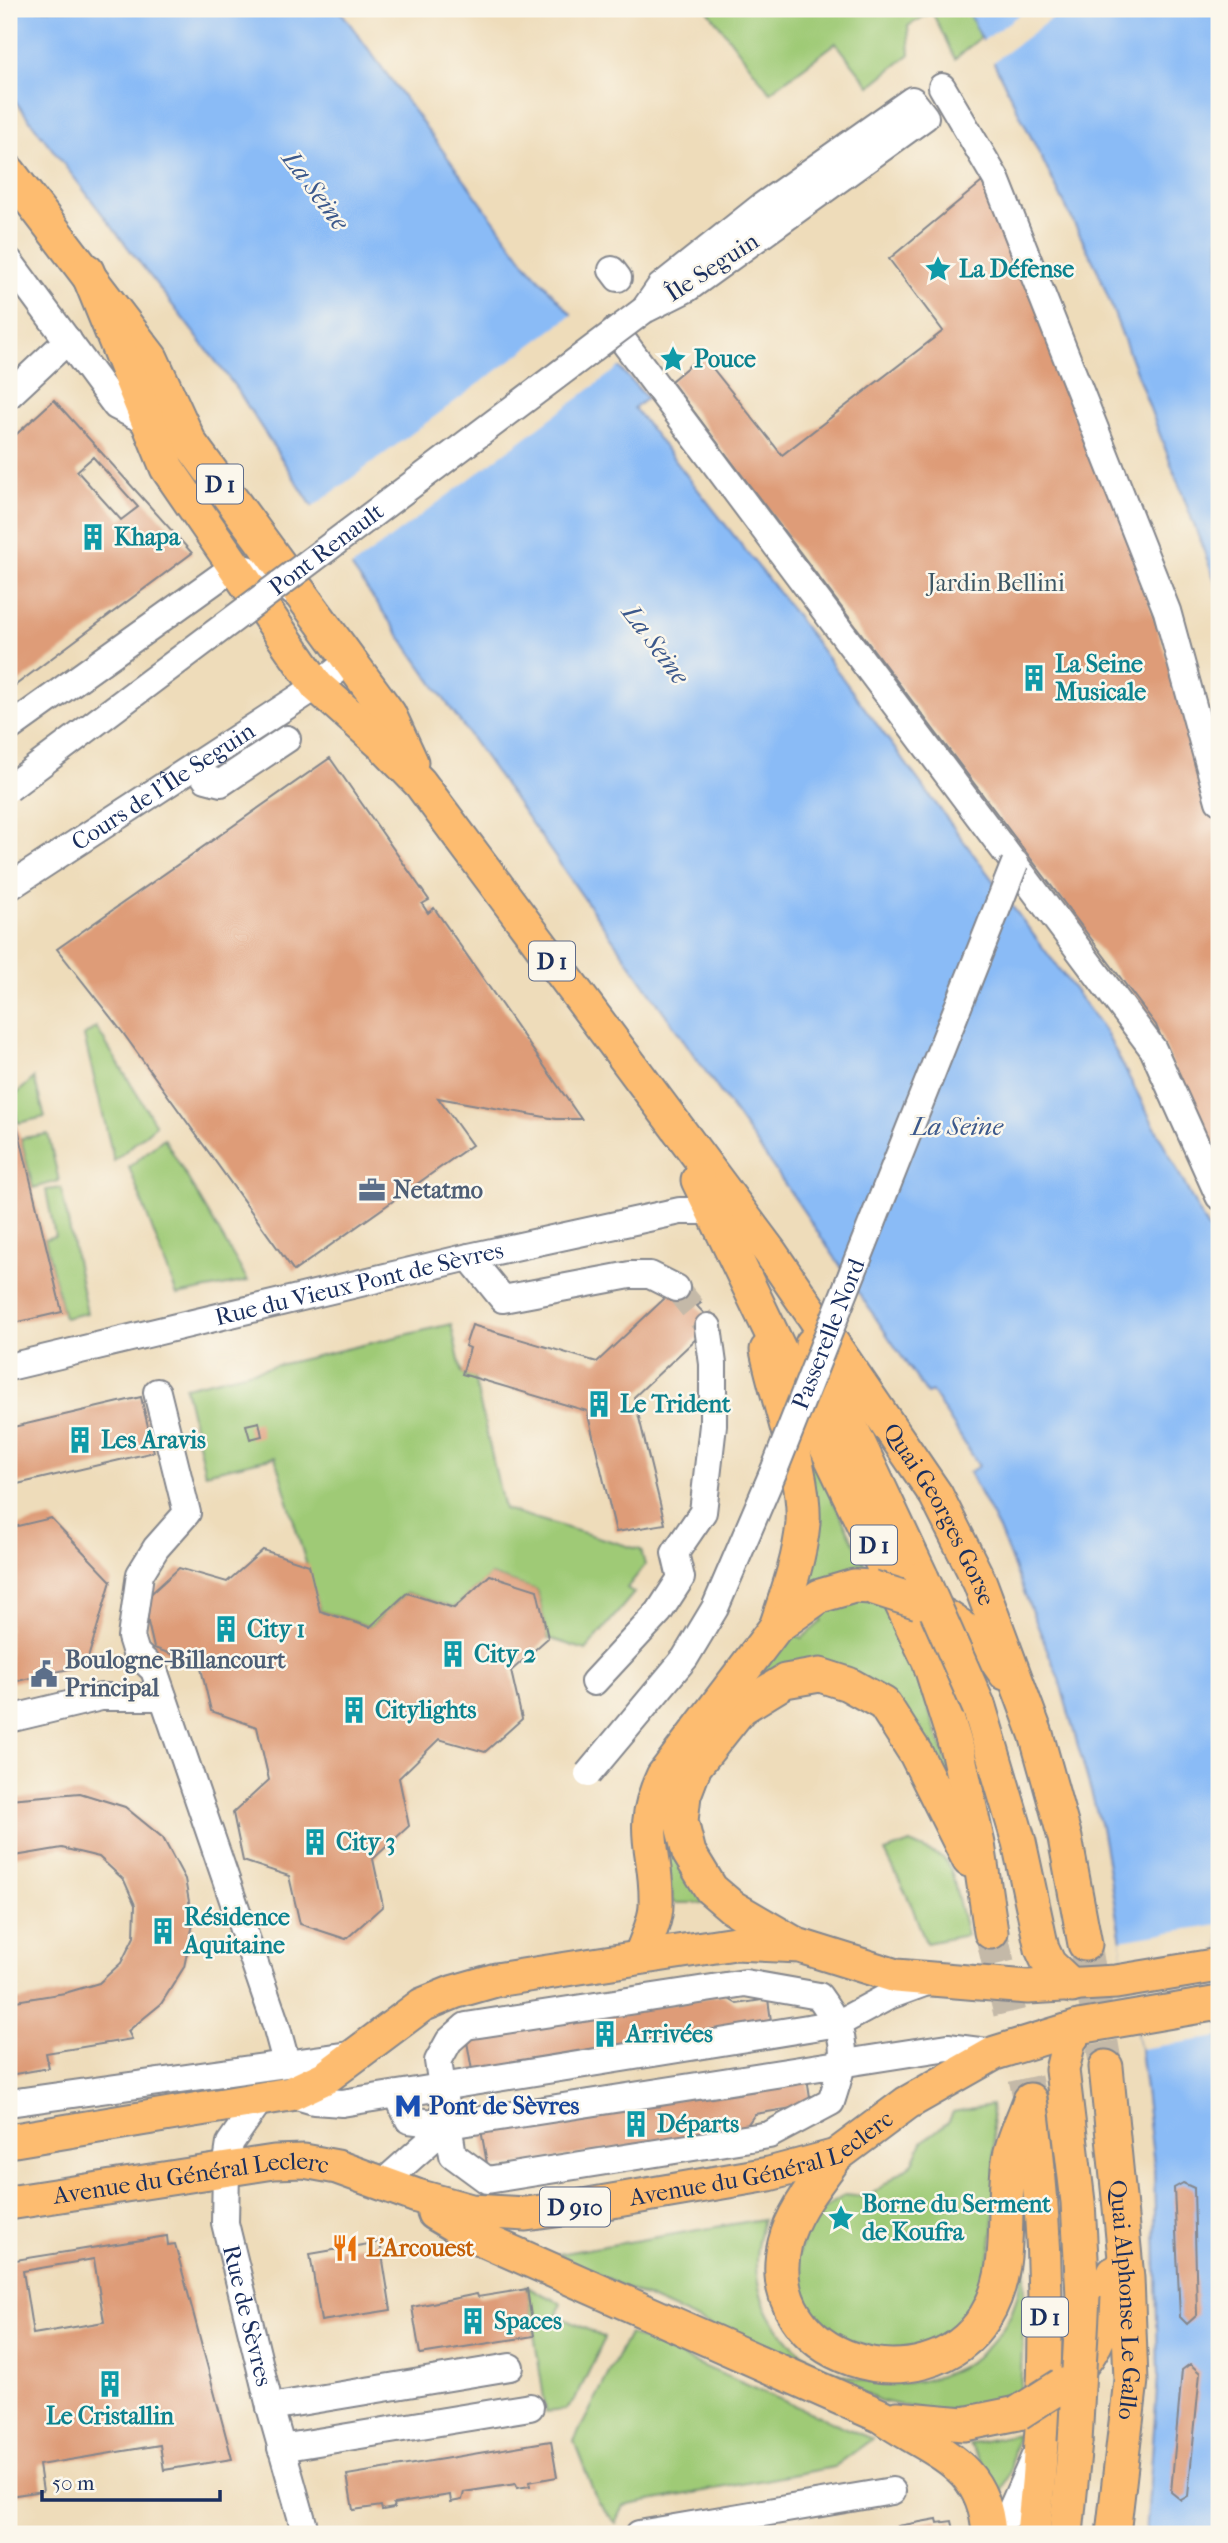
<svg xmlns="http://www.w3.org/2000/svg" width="1228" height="2543" font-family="'IM FELL French Canon',serif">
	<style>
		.green { fill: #9fca76; stroke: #5d7c6a; stroke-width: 2 }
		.water { fill: #8abbf6; stroke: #5275aa; stroke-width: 2 }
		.pier { fill: #eedcba }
		.building { fill: #de9c78; fill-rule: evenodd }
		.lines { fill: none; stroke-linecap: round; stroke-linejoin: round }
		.minor-tunnel { stroke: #c4b9a8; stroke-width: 26; stroke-dasharray: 26 13; stroke-linecap: butt }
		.major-tunnel { stroke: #c4b9a8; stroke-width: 33; stroke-dasharray: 33 17; stroke-linecap: butt }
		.minor-casing { stroke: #84868c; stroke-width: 30 }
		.major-casing { stroke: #84868c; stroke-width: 37 }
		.minor { stroke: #fff; stroke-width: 26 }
		.major { stroke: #fdbc6f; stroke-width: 33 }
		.minor-bridge-casing { stroke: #84868c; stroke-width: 30; stroke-linecap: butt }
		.major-bridge-casing { stroke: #84868c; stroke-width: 37; stroke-linecap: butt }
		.minor-bridge { stroke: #fff; stroke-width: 26 }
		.major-bridge { stroke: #fdbc6f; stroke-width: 33 }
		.labels { text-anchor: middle; stroke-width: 5; stroke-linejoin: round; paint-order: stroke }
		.shield { fill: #fbf7ec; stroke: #5e6b89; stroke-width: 2 }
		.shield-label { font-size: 23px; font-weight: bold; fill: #1b2f5e }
		.street-label { font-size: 24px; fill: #1b2f5e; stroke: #fbf7ec }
		.culture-label { font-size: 24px; font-weight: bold; fill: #0d838f; stroke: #fbf7ec; text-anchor: start }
		.park-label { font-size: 24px; fill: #3c5664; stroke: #fbf7ec }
		.service-label { font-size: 24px; font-weight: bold; fill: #4e5e75; stroke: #fbf7ec; text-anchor: start }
		.transit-label { font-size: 24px; font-weight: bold; fill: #164399; stroke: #fbf7ec; text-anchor: start }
		.food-label { font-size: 24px; font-weight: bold; fill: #c56008; stroke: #fbf7ec; text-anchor: start }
		.water-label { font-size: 26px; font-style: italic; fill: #3c598c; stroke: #fbf7ec }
	</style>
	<rect width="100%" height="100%" fill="#fbf7ec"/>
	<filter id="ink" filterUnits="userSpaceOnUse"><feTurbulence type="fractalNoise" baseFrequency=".0143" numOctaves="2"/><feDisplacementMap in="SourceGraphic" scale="14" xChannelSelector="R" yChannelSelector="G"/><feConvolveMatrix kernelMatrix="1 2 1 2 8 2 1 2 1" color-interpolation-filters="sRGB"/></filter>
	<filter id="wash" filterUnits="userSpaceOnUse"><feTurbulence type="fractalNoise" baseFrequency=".00686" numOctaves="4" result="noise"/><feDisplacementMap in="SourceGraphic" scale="28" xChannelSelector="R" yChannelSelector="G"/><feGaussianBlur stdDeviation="1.57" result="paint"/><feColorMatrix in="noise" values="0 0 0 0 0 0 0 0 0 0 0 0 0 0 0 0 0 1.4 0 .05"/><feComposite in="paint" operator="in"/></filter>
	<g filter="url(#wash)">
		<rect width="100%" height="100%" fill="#eedcba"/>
		<path class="green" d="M 707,9 L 967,9 L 981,37 L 955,59 L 932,12 L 908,26 L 910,54 L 870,86 L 836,43 L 770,92 Z
			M 96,1027 L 156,1125 L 114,1161 L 84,1036 Z
			M 34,1078 L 45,1117 L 18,1123 L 12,1098 Z
			M 48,1134 L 59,1181 L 33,1188 L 21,1138 Z
			M 164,1138 L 248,1281 L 177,1295 L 129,1167 Z
			M 61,1188 L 87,1313 L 64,1318 L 45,1239 L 55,1236 L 46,1190 Z
			M 451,1324 L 462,1374 L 474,1377 L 504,1509 L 641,1550 L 645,1565 L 627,1588 L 634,1593 L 586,1650 L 548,1638 L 537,1590 L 491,1575 L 454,1608 L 407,1593 L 370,1627 L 320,1611 L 275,1457 L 205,1473 L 185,1387 Z
			M 800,1434 L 867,1569 C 839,1573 818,1579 795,1595 Z
			M 859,1596 L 887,1608 L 902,1635 L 965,1813 L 915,1732 L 805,1667 L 682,1774 L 711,1903 L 673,1903 L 663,1832 L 667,1791 L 791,1633 L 802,1638 L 822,1621 L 817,1611 Z
			M 910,1843 L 944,1858 L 951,1870 L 967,1935 L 926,1943 L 911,1904 L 885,1852 Z
			M 991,2105 C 996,2161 1001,2244 977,2296 C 948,2359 866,2363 818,2321 C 806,2310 799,2288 792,2274 L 809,2219 L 845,2195 L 868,2197 L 913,2163 L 922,2142 L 949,2121 L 953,2112 Z
			M 1028,2212 L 1020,2398 L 936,2412 L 881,2401 L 623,2287 L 558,2254 L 763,2219 C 758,2238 754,2257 757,2277 C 775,2394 949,2423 1007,2321 C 1025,2288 1025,2248 1028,2212 Z
			M 527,2287 L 561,2303 L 557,2315 L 605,2338 L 575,2400 L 565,2410 L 546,2412 Z
			M 629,2334 L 872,2439 L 834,2467 L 624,2506 L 616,2523 L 598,2503 L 574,2441 Z
			M 1017,2434 L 1010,2472 L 1000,2497 L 984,2465 L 969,2444 Z"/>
		<path class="water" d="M 9,9 L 339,9 L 526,264 L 647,398 L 634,408 L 782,597 L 1105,1031 L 1212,1237 L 1219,1257 L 1219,2534 L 1146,2534 L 1158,2376 L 1154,2165 L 1140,2049 L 1101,1827 L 1059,1679 L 999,1530 L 969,1472 L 979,1466 L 932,1392 L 927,1394 L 796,1200 L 352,568 L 234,385 L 9,93 Z
			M 967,9 L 1219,9 L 1219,591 L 1098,271 Z"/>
		<path class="pier" d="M 1027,9 L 1064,9 L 991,64 L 980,43 Z
			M 576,312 L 622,365 L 349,569 L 310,509 Z
			M 1219,1924 L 1219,2037 L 1140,2049 L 1120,1940 Z"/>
		<g id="blocks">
			<path class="building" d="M 982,182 L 1053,342 L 1136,559 L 1219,827 L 1219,1175 L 1156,1025 L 671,381 L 702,355 L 782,455 L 943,331 L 889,259 Z
				M 54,400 L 192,553 L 9,690 L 9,441 ZM 93,457 L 138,507 L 121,520 L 77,471 Z
				M 330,758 L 429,900 L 422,904 L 428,913 L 434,908 L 581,1119 L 556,1119 L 438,1098 L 472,1145 L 294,1271 L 123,1033 L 57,949 Z
				M 9,1091 L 62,1312 L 10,1324 L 9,1319 Z
				M 682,1282 L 701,1303 L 697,1306 L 713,1323 L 634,1397 L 665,1524 L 616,1532 L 587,1411 L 462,1374 L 470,1348 L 465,1346 L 472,1325 L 597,1362 Z
				M 141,1397 L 154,1452 L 9,1486 L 9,1428 Z
				M 259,1422 L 262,1436 L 250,1439 L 246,1425 Z
				M 51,1518 L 111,1581 L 86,1665 L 9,1683 L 9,1528 Z
				M 263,1550 L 309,1565 L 320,1611 L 370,1627 L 407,1593 L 454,1608 L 490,1575 L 537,1590 L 548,1638 L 511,1671 L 522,1719 L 485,1752 L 439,1739 L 399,1778 L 409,1826 L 373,1859 L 383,1906 L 346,1939 L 300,1924 L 289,1876 L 243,1861 L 233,1813 L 269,1780 L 257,1727 L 211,1711 L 200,1664 L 154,1648 L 143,1601 L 179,1568 L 227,1582 Z
				M 80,1793 L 125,1807 L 163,1838 L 185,1879 L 193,1924 L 184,1967 L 161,2004 L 128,2031 L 132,2039 L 46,2053 L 49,2068 L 9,2075 L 9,2002 L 65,1993 L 99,1983 L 121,1963 L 134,1937 L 135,1905 L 124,1880 L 99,1857 L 62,1848 L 9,1857 L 9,1799 Z
				M 722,1995 L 737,2004 L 768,1999 L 772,2028 L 473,2076 L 466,2036 Z
				M 807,2078 L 811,2105 L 755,2114 L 745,2128 L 488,2169 L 481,2130 Z
				M 1183,2183 L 1194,2188 L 1197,2315 L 1187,2324 L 1180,2317 L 1174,2188 Z
				M 167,2236 L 168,2245 L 175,2244 L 232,2459 L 164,2470 L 160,2445 L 39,2465 L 43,2491 L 9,2496 L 9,2261 ZM 94,2259 L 104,2322 L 33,2334 L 23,2271 Z
				M 380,2242 L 391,2310 L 321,2321 L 310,2254 Z
				M 527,2289 L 534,2336 L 420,2354 L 412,2307 L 477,2294 L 478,2297 Z
				M 1190,2364 L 1200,2373 L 1188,2496 L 1181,2500 L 1171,2492 L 1182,2370 Z
				M 551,2441 L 557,2477 L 529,2482 L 530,2486 L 517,2488 L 516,2484 L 464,2492 L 462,2500 L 451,2502 L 450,2495 L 393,2504 L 394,2508 L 382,2510 L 381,2506 L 353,2510 L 347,2475 Z
				M 937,2519 L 938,2523 L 952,2521 L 955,2534 L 881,2534 L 899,2530 L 898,2526 Z"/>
		</g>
	</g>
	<g filter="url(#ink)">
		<use href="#blocks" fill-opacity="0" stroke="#84868c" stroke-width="2"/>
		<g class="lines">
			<path class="minor-tunnel" d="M 676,1288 L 708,1327"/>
			<path class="major-tunnel" d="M 991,1932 L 1030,2100
				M 1085,1944 L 1106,2067"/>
			<defs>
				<g id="minor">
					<path d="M 942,87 L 996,179 L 1167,611 L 1219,801"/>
					<path d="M 912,100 L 925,117 L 688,288 L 644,310 L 660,287 L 762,206 Z"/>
					<path d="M 9,261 L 116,406 L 146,421"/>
					<path d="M 612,270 L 618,278"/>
					<path d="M 615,330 L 1153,1049 L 1219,1196"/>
					<path d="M 9,395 L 68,340"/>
					<path d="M 9,728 L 235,566 L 273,576 L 294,593"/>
					<path d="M 196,764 L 206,779 L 221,783 L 287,739"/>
					<path id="s1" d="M 9,887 L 317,686 L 349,661"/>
					<path d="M 469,1257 L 503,1299 L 630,1275 L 650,1275 L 676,1288"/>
					<path id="s2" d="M 9,1367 L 469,1257 L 680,1211 L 713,1211"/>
					<path d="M 157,1392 L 187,1513 L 156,1548 L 140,1574 L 131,1637 L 136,1653 L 154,1670 L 276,2025 L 286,2062"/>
					<path d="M 594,1682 L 659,1612 L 681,1578 L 675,1553 L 703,1512 L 713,1425 L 713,1364 L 708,1327"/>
					<path d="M 9,1719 L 101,1697 L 163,1697"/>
					<path d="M 745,1983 L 819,1996 C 850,2039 847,2053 831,2102 L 769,2135 L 487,2180 L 453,2155 L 438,2061 L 449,2041 L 466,2026 Z"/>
					<path d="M 414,2092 L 402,2105 L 409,2120 L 448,2125 L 948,2047 L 995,2053"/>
					<path d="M 290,2094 L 314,2101 L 342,2103 L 839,2023 L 889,1996 L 930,1981"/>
					<path id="s3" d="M 260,2100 L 230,2143 L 226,2169 L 225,2223 L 270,2407 L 306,2534"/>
					<path d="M 9,2103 L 357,2054"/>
					<path d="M 384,2182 L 448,2125"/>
					<path d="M 270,2407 L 510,2367"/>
					<path d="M 281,2448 L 530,2407"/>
					<path d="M 1009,2515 L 1034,2458"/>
					<path d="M 639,2534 L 892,2491"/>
				</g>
				<g id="major">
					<path d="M 9,172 L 151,358 L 190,443 L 389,714 L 411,762"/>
					<path id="s4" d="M 87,271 L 167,468 L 317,686 L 382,744 L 420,783 L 770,1252 L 936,1495 L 980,1583 L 1036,1734 L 1065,1838 L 1085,1944"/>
					<path d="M 698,1180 L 929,1661 L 958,1753 L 978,1844 L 991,1932"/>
					<path d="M 812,1344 L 922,1578"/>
					<path d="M 767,1350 C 777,1400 806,1475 803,1523 C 800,1558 787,1594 776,1627"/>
					<path d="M 924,1605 C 957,1620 985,1642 1005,1673"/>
					<path d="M 979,1707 L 1019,1842 L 1042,1949 L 1049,1964 L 1072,1986"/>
					<path d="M 792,1942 L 732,1907 L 711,1889 L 689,1853 L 681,1821 L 684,1795 L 695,1766 L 741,1708 L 785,1681 L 820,1675 L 848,1684 L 884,1704 L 916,1754 L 969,1860"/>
					<path d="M 640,1957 C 646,1941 656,1921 656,1905 C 658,1849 636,1834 663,1776 L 776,1627 L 820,1596 L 854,1586 L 871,1587"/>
					<path d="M 1079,2027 L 1069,2041 L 1062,2070 L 1078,2202 L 1083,2296"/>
					<path id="s5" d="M 1106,2067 L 1127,2278 L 1131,2380 L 1113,2534"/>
					<path d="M 1031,2106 C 1050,2248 1049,2392 1033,2534"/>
					<path d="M 9,2141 L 290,2094 L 326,2077 L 422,2005 L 454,1992 L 496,1980 L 735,1943 L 800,1946 L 896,1976 L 1028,1987 L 1116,1982 L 1219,1965"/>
					<path d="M 836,2156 C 817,2183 793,2210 785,2243 C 757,2360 926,2411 985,2317 C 1015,2268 1001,2214 1009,2161 C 1012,2141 1023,2120 1030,2100"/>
					<path id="s6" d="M 9,2203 L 274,2162 L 304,2161 L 337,2167 L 417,2196 L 471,2211 L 526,2214 L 571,2208 L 769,2174 L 836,2156 L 907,2103 L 995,2053 L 1079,2027 L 1219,2003"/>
					<path d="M 434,2213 L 466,2232 L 881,2416 C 931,2452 984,2460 989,2534"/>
					<path d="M 1069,2378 C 1098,2351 1112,2313 1114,2273"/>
					<path d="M 897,2418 L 964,2424 L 1018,2413"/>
					<path d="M 1066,2534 L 1075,2442"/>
				</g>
			</defs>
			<use href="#minor" class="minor-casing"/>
			<use href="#major" class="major-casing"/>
			<use href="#minor" class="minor"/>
			<use href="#major" class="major"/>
			<defs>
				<g id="minor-bridge">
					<path id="s7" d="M 9,788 L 644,310"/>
					<path id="s8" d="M 588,1774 L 685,1658 L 715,1608 L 775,1468 L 1015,863"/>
				</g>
				<path id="major-bridge" d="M 922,1578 L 979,1707
					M 871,1587 L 918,1602
					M 1018,2413 L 1062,2385
					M 1075,2442 L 1083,2296"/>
			</defs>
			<use href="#minor-bridge" class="minor-bridge-casing"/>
			<use href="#major-bridge" class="major-bridge-casing"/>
			<use href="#minor-bridge" class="minor-bridge"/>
			<use href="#major-bridge" class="major-bridge"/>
		</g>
	</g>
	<defs>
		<symbol id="sight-bare" viewBox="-9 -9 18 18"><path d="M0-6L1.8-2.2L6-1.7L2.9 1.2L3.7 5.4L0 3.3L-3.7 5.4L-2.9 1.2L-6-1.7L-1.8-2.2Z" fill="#0f9aa8" stroke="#fbf7ec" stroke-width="2.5" paint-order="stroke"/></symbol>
		<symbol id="building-bare" viewBox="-9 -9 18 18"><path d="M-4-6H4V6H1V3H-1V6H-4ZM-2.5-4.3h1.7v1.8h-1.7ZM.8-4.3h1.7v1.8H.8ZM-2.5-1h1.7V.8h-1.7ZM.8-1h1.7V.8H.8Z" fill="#0f9aa8" stroke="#fbf7ec" stroke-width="2.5" paint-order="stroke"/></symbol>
		<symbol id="office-bare" viewBox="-9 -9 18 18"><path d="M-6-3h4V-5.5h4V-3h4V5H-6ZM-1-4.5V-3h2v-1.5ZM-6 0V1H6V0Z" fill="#5c6f8a" stroke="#fbf7ec" stroke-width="2.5" paint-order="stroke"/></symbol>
		<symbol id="civic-bare" viewBox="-9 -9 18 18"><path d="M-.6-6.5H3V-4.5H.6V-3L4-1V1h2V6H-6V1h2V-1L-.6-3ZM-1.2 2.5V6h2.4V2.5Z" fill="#5c6f8a" stroke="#fbf7ec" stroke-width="2.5" paint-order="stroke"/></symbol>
		<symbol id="metro-bare" viewBox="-9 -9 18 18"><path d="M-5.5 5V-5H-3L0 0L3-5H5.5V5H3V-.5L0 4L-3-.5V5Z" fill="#1a4fb4" stroke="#fbf7ec" stroke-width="2.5" paint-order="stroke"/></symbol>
		<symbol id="restaurant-bare" viewBox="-9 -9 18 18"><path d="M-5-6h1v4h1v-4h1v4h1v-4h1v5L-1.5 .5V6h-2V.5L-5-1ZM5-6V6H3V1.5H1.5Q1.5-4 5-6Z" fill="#e8710a" stroke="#fbf7ec" stroke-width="2.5" paint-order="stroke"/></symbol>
	</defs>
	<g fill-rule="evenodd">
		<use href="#sight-bare" x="919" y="250" width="38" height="38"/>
		<use href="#sight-bare" x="654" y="340" width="38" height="38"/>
		<use href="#building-bare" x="74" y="518" width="38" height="38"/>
		<use href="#building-bare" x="1015" y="659" width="38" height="38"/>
		<use href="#office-bare" x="353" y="1171" width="38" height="38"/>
		<use href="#building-bare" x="580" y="1385" width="38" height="38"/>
		<use href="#building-bare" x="61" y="1421" width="38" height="38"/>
		<use href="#building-bare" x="207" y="1610" width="38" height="38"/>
		<use href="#building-bare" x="434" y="1635" width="38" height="38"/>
		<use href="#civic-bare" x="25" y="1655" width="38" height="38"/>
		<use href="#building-bare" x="335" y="1691" width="38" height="38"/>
		<use href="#building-bare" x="296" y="1823" width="38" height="38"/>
		<use href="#building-bare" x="144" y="1912" width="38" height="38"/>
		<use href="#building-bare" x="586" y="2015" width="38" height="38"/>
		<use href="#metro-bare" x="389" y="2087" width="38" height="38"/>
		<use href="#building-bare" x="617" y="2105" width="38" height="38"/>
		<use href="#sight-bare" x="822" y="2199" width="38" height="38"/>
		<use href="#restaurant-bare" x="326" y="2229" width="38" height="38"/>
		<use href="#building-bare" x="454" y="2302" width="38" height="38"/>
		<use href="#building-bare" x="91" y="2365" width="38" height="38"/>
	</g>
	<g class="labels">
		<g class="shield">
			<rect x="197" y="464.5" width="46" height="39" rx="5"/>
			<rect x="529" y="941.5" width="46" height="39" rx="5"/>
			<rect x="851" y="1525.5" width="46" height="39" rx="5"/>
			<rect x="540" y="2187.5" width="70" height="39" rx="5"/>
			<rect x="1022" y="2297.5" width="46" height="39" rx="5"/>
		</g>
		<g class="shield-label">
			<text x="220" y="492">D 1</text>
			<text x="552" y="969">D 1</text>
			<text x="874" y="1553">D 1</text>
			<text x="575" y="2215">D 910</text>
			<text x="1045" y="2325">D 1</text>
		</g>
		<g class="street-label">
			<text transform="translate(712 267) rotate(-33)" y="8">Île Seguin</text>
			<text dy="8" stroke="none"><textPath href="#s7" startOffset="397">Pont Renault</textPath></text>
			<text dy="8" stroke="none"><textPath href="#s1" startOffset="184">Cours de l'Île Seguin</textPath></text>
			<text dy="8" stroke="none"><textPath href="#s2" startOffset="360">Rue du Vieux Pont de Sèvres</textPath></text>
			<text dy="8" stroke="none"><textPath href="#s8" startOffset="506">Passerelle Nord</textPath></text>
			<text dy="8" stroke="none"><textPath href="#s4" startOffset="1517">Quai Georges Gorse</textPath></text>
			<text dy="8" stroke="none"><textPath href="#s6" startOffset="772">Avenue du Général Leclerc</textPath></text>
			<text dy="8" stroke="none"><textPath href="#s6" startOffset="184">Avenue du Général Leclerc</textPath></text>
			<text dy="8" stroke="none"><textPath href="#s5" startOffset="234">Quai Alphonse Le Gallo</textPath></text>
			<text dy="8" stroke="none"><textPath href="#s3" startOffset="228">Rue de Sèvres</textPath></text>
		</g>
		<g class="culture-label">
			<text x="959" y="277">La Défense</text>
			<text x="694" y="367">Pouce</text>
			<text x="114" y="545">Khapa</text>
			<text x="1055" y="672">La Seine<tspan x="1055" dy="28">Musicale</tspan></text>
			<text x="620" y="1412">Le Trident</text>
			<text x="101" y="1448">Les Aravis</text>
			<text x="247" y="1637">City 1</text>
			<text x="474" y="1662">City 2</text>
			<text x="375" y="1718">Citylights</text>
			<text x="336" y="1850">City 3</text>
			<text x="184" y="1925">Résidence<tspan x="184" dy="28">Aquitaine</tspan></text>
			<text x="626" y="2042">Arrivées</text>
			<text x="657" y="2132">Départs</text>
			<text x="862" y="2212">Borne du Serment<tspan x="862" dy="28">de Koufra</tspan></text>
			<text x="494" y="2329">Spaces</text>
			<text x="110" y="2424" text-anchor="middle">Le Cristallin</text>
		</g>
		<g class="park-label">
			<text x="996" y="591">Jardin Bellini</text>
		</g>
		<g class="service-label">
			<text x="393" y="1198">Netatmo</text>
			<text x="65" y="1668">Boulogne-Billancourt<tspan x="65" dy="28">Principal</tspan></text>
		</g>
		<g class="transit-label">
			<text x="429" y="2114">Pont de Sèvres</text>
		</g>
		<g class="food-label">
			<text x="366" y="2256">L'Arcouest</text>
		</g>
		<g class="water-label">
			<text transform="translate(316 190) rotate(53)" y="9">La Seine</text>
			<text transform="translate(656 644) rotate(53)" y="9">La Seine</text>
			<text x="957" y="1135">La Seine</text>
		</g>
	</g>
	<rect width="1228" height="2543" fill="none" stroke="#fbf7ec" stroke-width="35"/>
	<path d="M42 2490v10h178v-10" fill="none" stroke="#1b2f5e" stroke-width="3.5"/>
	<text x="52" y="2490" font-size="21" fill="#1b2f5e" stroke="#fbf7ec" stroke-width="5" paint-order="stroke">50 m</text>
</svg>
